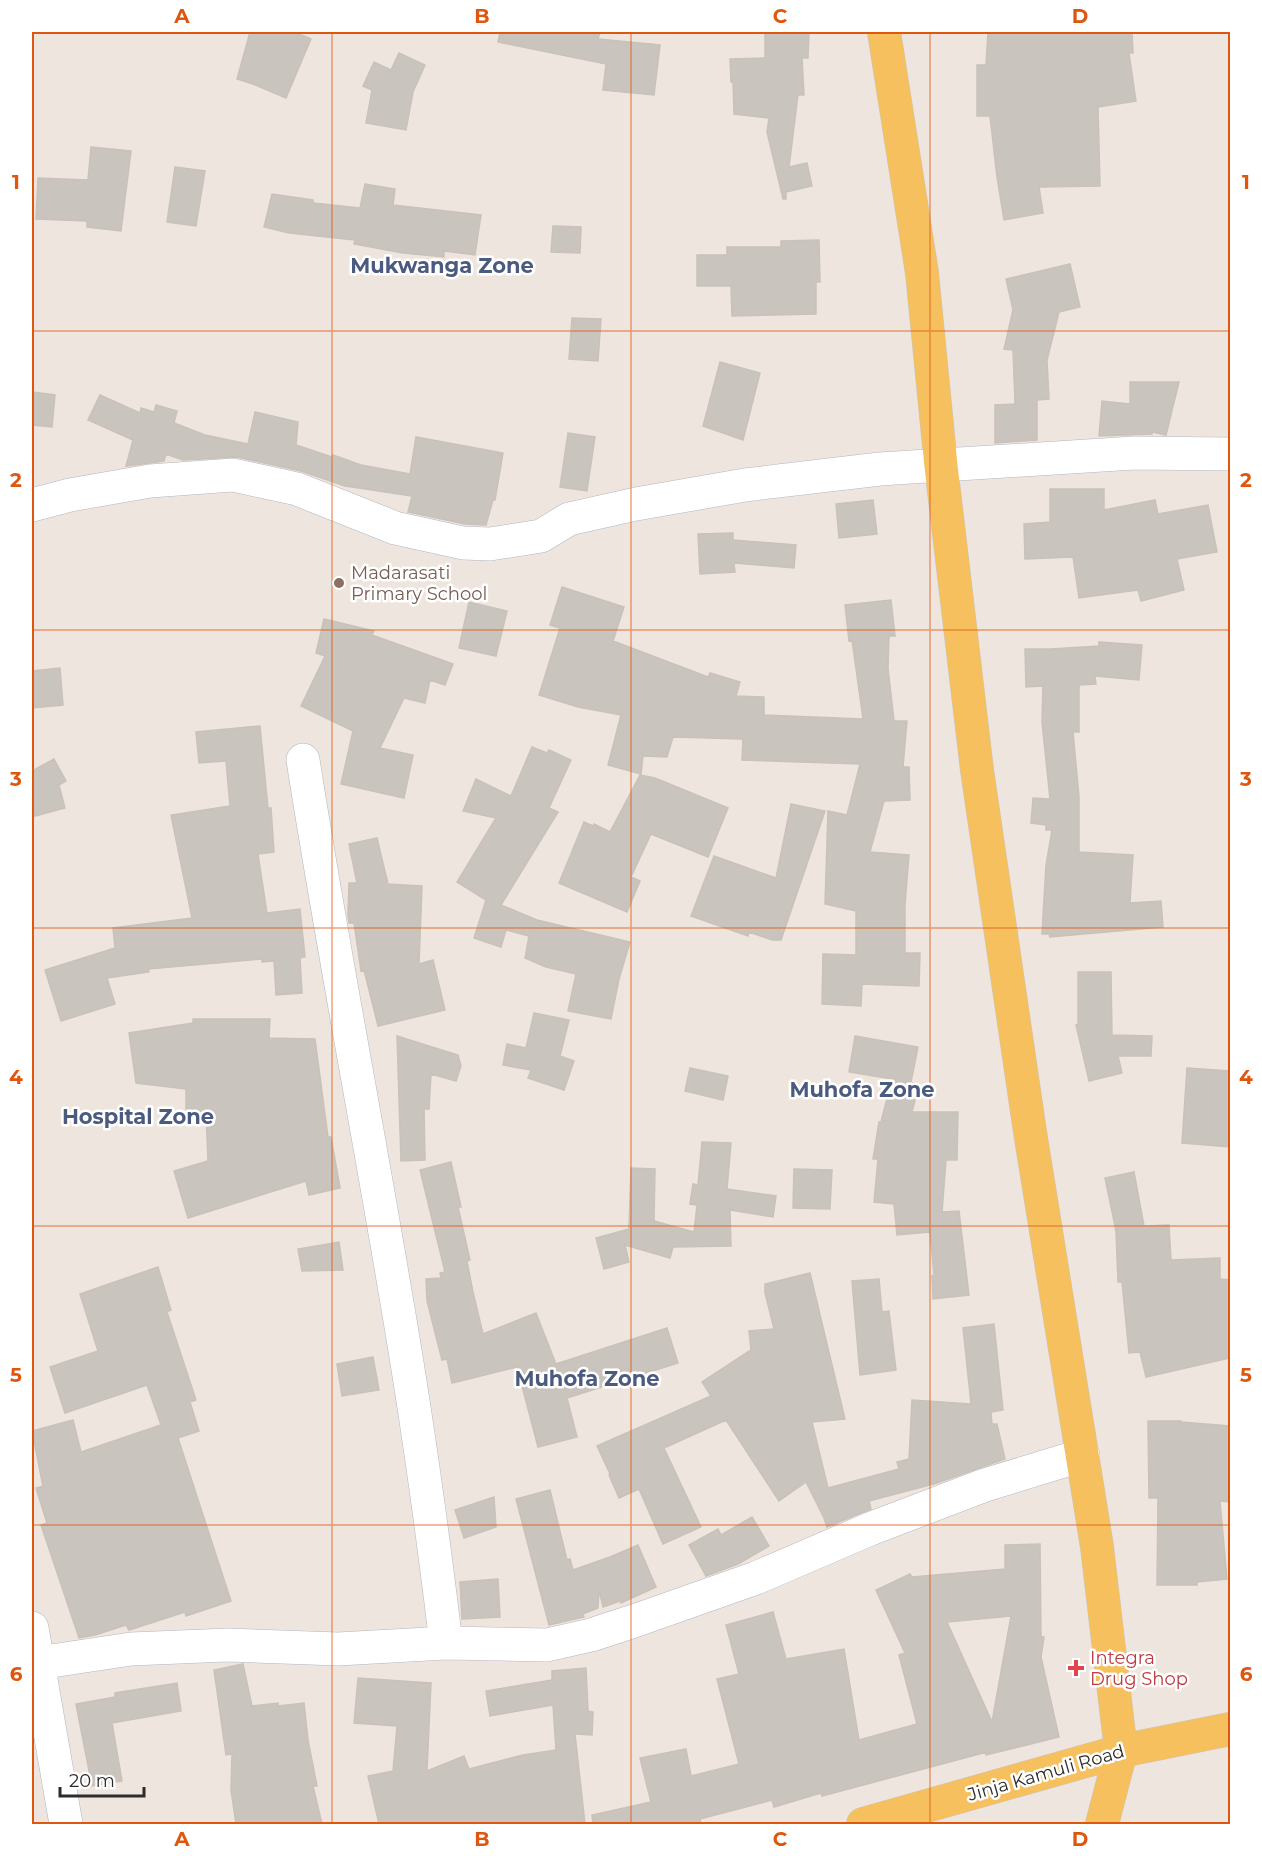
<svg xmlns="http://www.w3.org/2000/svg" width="1262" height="1856" font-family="Montserrat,sans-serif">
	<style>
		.building { fill: #c9c4bd; stroke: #cac1b8; stroke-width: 1.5; fill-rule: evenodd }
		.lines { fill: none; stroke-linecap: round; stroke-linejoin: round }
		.minor-casing { stroke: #b2b6c0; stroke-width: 34 }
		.major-casing { stroke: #c8c8c8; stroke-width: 34 }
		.minor { stroke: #fff; stroke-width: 33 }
		.major { stroke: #f5c05d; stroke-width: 33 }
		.grid { fill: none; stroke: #df570e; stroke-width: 1.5; stroke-opacity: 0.55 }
		.education-dot { fill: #8d6e63; stroke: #fff; stroke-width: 2 }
		.health-dot { fill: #e0444e; stroke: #fff; stroke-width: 2 }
		.labels { text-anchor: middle; stroke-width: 5; stroke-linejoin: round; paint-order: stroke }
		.education-label { font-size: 18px; fill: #785e54; stroke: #fff; text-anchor: start }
		.health-label { font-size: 18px; fill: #be3a42; stroke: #fff; text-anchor: start }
		.street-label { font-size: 18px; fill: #2c2c2c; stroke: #fff }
		.quarter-label { font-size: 21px; font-weight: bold; fill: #4b5a7f; stroke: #fff }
		.neatline { fill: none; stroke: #df570e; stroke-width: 2 }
		.grid-label { font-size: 20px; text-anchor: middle; font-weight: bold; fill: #df570e }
	</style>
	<rect width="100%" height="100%" fill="#eee6de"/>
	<path class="building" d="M 250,32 L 294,32 L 311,39 L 286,98 L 253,84 L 237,79 Z
		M 500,32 L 600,32 L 598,39 L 660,45 L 654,95 L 603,90 L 606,64 L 498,42 Z
		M 765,32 L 809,32 L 808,58 L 802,58 L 804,95 L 798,95 L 789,167 L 807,163 L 812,186 L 786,192 L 786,199 L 783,199 L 767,132 L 769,118 L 734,114 L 733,82 L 731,82 L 730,59 L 765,58 Z
		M 988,32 L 1132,32 L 1133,53 L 1129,53 L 1136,101 L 1098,107 L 1100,186 L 1039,187 L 1043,213 L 1004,220 L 997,177 L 990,116 L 977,116 L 977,65 L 986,65 Z
		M 399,53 L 425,65 L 413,92 L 406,130 L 366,123 L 372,90 L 363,86 L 374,62 L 391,70 Z
		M 91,147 L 131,151 L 121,231 L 87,227 L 87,221 L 36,219 L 38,178 L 88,180 Z
		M 175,167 L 205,171 L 196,226 L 167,222 Z
		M 365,184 L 395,189 L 393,205 L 481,215 L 475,255 L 444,251 L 444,257 L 403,253 L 354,244 L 355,240 L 289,233 L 264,227 L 272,194 L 313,200 L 313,203 L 360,208 Z
		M 553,226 L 581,227 L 580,253 L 551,252 Z
		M 819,240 L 820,282 L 816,282 L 816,314 L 732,316 L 731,286 L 697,286 L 697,255 L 727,255 L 727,247 L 781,247 L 781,241 Z
		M 1070,264 L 1080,307 L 1059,312 L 1047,360 L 1049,399 L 1037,400 L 1037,440 L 995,443 L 995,405 L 1015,404 L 1013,350 L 1004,349 L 1013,310 L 1006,279 Z
		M 572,318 L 601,319 L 598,361 L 569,359 Z
		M 720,362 L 760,373 L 743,440 L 703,426 Z
		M 1130,382 L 1179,382 L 1166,435 L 1152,432 L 1152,434 L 1099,436 L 1102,401 L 1130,404 Z
		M 32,392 L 55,395 L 52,427 L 32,425 Z
		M 100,395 L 140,413 L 141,408 L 154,412 L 156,405 L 177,411 L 174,423 L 205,435 L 248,444 L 255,412 L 298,422 L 296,445 L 332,457 L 333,455 L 361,465 L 410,474 L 416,437 L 503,453 L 495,500 L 493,500 L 486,525 L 465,524 L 408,512 L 412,496 L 345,486 L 301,471 L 237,457 L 183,460 L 166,454 L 164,461 L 126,466 L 133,440 L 88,420 Z
		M 568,433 L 595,437 L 587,491 L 560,487 Z
		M 1050,489 L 1104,489 L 1104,510 L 1155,500 L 1158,514 L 1208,505 L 1217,552 L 1177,559 L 1184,590 L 1141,601 L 1138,590 L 1079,598 L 1073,557 L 1025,559 L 1024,524 L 1050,522 Z
		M 873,500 L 877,534 L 839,538 L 836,504 Z
		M 733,533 L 733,540 L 796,545 L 794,568 L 734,563 L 735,572 L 700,574 L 698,534 Z
		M 562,587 L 624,607 L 613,641 L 708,677 L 710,673 L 740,682 L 736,696 L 764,697 L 764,715 L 863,719 L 852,640 L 849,641 L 845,605 L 891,600 L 895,636 L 889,636 L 888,668 L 894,721 L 907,721 L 903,767 L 909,767 L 910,800 L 884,801 L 870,852 L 909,855 L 905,905 L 905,953 L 920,953 L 919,986 L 862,984 L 861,1006 L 822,1004 L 823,954 L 856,955 L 856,911 L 825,904 L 828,811 L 847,815 L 860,764 L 742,760 L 743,739 L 673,737 L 667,757 L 643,756 L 641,774 L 608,765 L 621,715 L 578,707 L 539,695 L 560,628 L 550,625 Z
		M 469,602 L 507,611 L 496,656 L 459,648 Z
		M 324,619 L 374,631 L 372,635 L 453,664 L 445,685 L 430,680 L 425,703 L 404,698 L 380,748 L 413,755 L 404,798 L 341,784 L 353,731 L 301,706 L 325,656 L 316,653 Z
		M 1099,642 L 1142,645 L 1139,680 L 1095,676 L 1096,684 L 1079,685 L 1079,732 L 1073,732 L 1079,797 L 1079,852 L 1133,855 L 1130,903 L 1161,901 L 1163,927 L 1050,937 L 1049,934 L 1042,934 L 1046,865 L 1052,830 L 1046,830 L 1046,825 L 1031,823 L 1033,798 L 1050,799 L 1042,722 L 1043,686 L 1026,687 L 1025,649 L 1051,649 L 1099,646 Z
		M 60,668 L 63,705 L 32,708 L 32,671 Z
		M 260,726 L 268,808 L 271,808 L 274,852 L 258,854 L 267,913 L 300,909 L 305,957 L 300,958 L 302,993 L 276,995 L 274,961 L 262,962 L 262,959 L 148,969 L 149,972 L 107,978 L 115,1004 L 61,1021 L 45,970 L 115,948 L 113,928 L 192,918 L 171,815 L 230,806 L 226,761 L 199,763 L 196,732 Z
		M 532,747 L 547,753 L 549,750 L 571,760 L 549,808 L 558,812 L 501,905 L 537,920 L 630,942 L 619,979 L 611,1019 L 568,1011 L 576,974 L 546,967 L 525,958 L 529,936 L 506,930 L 501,947 L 474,938 L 486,900 L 457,882 L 496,818 L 463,811 L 476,779 L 511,796 Z
		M 54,759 L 66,781 L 59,785 L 65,808 L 35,816 L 32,802 L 32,771 Z
		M 640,775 L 655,778 L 728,808 L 708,857 L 651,834 L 631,877 L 640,881 L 627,912 L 559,883 L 584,822 L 593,826 L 594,824 L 610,832 Z
		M 791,804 L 825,811 L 781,940 L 772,940 L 749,932 L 748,936 L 691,916 L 714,856 L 776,878 Z
		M 377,838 L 388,884 L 422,886 L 419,964 L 433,960 L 445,1010 L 378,1026 L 364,970 L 361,971 L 354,923 L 349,923 L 348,915 L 349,883 L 357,883 L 349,844 Z
		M 1078,972 L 1111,972 L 1112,1035 L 1152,1036 L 1151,1056 L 1118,1056 L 1122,1073 L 1089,1081 L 1076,1025 L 1078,1024 Z
		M 534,1013 L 569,1020 L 560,1056 L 574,1061 L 564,1090 L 528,1078 L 531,1070 L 503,1065 L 507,1044 L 526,1048 Z
		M 193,1019 L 270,1019 L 269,1038 L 315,1039 L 328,1137 L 331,1137 L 340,1188 L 309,1195 L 306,1181 L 188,1218 L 174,1171 L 208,1161 L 206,1112 L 186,1113 L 186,1089 L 136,1083 L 129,1033 L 193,1023 Z
		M 397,1036 L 458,1055 L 461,1066 L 456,1081 L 431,1074 L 429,1109 L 424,1109 L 425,1160 L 401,1161 Z
		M 855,1036 L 918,1047 L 911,1082 L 910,1082 L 919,1085 L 912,1112 L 958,1112 L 957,1160 L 946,1160 L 942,1212 L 959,1211 L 969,1295 L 933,1299 L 932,1276 L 934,1275 L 930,1232 L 897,1235 L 894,1204 L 874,1202 L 878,1159 L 873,1159 L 879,1122 L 881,1122 L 892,1079 L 849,1072 Z
		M 690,1068 L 728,1076 L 723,1100 L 685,1091 Z
		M 1187,1068 L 1230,1071 L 1230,1147 L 1182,1143 Z
		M 702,1142 L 731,1143 L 727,1189 L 776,1196 L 773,1217 L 730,1210 L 731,1246 L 673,1247 L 670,1258 L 625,1245 L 629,1262 L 604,1269 L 596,1238 L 629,1229 L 631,1168 L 655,1169 L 654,1221 L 694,1232 L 697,1205 L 690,1204 L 693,1184 L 698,1185 Z
		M 451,1162 L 461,1207 L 458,1207 L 470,1260 L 467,1261 L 473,1292 L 483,1334 L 536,1313 L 556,1364 L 667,1328 L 678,1363 L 567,1398 L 577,1437 L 538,1447 L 517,1367 L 452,1383 L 447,1359 L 442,1360 L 427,1301 L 426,1279 L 441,1278 L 440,1273 L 445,1272 L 420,1170 Z
		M 794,1169 L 832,1170 L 830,1209 L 793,1208 Z
		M 1134,1172 L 1144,1226 L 1169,1225 L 1171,1260 L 1220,1258 L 1220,1279 L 1230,1280 L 1230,1358 L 1146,1377 L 1140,1352 L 1129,1353 L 1122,1282 L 1118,1282 L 1116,1231 L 1105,1178 Z
		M 339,1242 L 343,1270 L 302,1271 L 298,1249 Z
		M 158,1267 L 171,1310 L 167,1312 L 196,1400 L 190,1402 L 199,1431 L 178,1438 L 231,1601 L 186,1616 L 185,1612 L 129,1630 L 126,1625 L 95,1635 L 79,1638 L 41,1525 L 47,1523 L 36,1488 L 43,1486 L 32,1431 L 73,1420 L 81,1452 L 161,1425 L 147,1385 L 65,1413 L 50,1367 L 98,1351 L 80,1294 Z
		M 810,1273 L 845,1419 L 812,1422 L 828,1488 L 899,1469 L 897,1462 L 909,1459 L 912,1400 L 971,1404 L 963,1328 L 994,1324 L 1003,1410 L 991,1412 L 992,1424 L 997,1424 L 1005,1459 L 937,1483 L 869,1501 L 871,1509 L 827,1527 L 824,1518 L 806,1482 L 779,1501 L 726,1420 L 664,1448 L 701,1527 L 663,1544 L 639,1489 L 619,1498 L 609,1475 L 610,1474 L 597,1446 L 711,1396 L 702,1382 L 751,1350 L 749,1331 L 774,1329 L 765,1293 L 765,1284 Z
		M 879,1279 L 882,1312 L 889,1311 L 896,1370 L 860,1375 L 852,1281 Z
		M 373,1357 L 379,1390 L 342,1396 L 337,1364 Z
		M 1148,1421 L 1181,1421 L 1181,1422 L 1230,1426 L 1230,1502 L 1220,1501 L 1227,1579 L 1197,1582 L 1197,1585 L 1157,1585 L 1158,1498 L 1149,1498 Z
		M 550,1490 L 567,1560 L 570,1559 L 573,1570 L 610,1557 L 638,1545 L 656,1587 L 621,1603 L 620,1601 L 603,1607 L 599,1590 L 598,1608 L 583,1614 L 584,1617 L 549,1625 L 516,1499 Z
		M 494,1497 L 496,1527 L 464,1538 L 455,1510 Z
		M 752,1517 L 769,1546 L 738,1564 L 706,1576 L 689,1545 L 718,1529 L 721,1535 Z
		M 1040,1544 L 1041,1637 L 1044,1637 L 1041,1657 L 1059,1737 L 986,1755 L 987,1752 L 822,1796 L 821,1793 L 774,1807 L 772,1800 L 700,1819 L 701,1824 L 593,1824 L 592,1815 L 651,1802 L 640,1758 L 686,1749 L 691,1776 L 739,1764 L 717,1679 L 739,1674 L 726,1625 L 773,1612 L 786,1659 L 844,1649 L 859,1740 L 917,1724 L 899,1655 L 905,1653 L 876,1590 L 910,1574 L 912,1577 L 1005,1569 L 1005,1545 ZM 1011,1616 L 992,1722 L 947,1622 Z
		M 498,1579 L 500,1617 L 462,1619 L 460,1582 Z
		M 243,1664 L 252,1706 L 278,1703 L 278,1706 L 304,1703 L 308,1740 L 317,1786 L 313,1786 L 322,1824 L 236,1824 L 231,1790 L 232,1754 L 226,1755 L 214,1670 Z
		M 586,1668 L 588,1711 L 593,1712 L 592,1735 L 575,1734 L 585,1824 L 379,1824 L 368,1776 L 393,1771 L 397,1726 L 354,1723 L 358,1678 L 431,1683 L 427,1771 L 464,1756 L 469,1769 L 523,1755 L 556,1750 L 553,1705 L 490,1716 L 486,1691 L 552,1680 L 552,1671 Z
		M 177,1683 L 181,1711 L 112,1723 L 122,1781 L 92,1786 L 76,1704 L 115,1697 L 115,1693 Z"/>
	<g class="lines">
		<defs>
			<path id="minor" d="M 32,505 L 70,495 L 150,481 L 233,475 L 297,489 L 395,528 L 463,543 L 490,544 L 541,536 L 569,519 L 636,504 L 745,485 L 880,469 L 1134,453 L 1230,454
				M 303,760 C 331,939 366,1118 396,1297 C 416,1412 432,1527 446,1643
				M 32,1628 L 66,1824
				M 38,1663 L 131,1649 L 228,1645 L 338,1649 L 446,1643 L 547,1645 L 591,1635 L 634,1621 L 756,1578 L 870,1529 L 985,1485 L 1083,1455"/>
			<path id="major" d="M 884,32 L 922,273 L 941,466 L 977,770 L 1030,1132 L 1097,1547 L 1121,1751 L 1102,1824
				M 863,1824 L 1121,1751 L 1230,1729"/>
		</defs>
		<use href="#minor" class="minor-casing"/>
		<use href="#major" class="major-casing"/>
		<use href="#minor" class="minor"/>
		<use href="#major" class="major"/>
	</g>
	<path class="grid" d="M 332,32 L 332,1824M 631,32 L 631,1824M 930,32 L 930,1824M 32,331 L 1230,331M 32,630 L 1230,630M 32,928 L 1230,928M 32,1226 L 1230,1226M 32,1525 L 1230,1525"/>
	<circle class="education-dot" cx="339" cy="583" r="6"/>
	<path class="health-dot" d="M1073 1659h6v6h6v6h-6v6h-6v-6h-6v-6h6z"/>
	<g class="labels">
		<g class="education-label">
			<text x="351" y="579">Madarasati<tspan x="351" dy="21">Primary School</tspan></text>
		</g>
		<g class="health-label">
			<text x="1090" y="1664">Integra<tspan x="1090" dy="21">Drug Shop</tspan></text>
		</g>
		<g class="street-label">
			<text transform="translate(1046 1773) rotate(-16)" y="6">Jinja Kamuli Road</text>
		</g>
		<g class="quarter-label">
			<text x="442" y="273">Mukwanga Zone</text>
			<text x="862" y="1097">Muhofa Zone</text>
			<text x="138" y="1124">Hospital Zone</text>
			<text x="587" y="1386">Muhofa Zone</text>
		</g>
	</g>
	<rect width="1262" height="1856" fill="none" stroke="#ffffff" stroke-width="66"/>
	<path d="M60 1787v9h84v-9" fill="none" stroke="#2c2c2c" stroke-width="3"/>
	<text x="69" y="1787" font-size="18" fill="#2c2c2c" stroke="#ffffff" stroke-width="4.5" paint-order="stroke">20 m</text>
	<rect x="33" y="33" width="1196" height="1790" class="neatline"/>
	<g class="grid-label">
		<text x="182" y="23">A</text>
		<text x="482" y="23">B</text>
		<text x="780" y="23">C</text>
		<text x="1080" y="23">D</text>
		<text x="16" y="189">1</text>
		<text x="1246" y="189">1</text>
		<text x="16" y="487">2</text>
		<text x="1246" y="487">2</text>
		<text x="16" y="786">3</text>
		<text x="1246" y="786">3</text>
		<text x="16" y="1084">4</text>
		<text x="1246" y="1084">4</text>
		<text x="16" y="1382">5</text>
		<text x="1246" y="1382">5</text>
		<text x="16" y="1681">6</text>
		<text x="1246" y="1681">6</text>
		<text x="182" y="1846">A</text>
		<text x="482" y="1846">B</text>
		<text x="780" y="1846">C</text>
		<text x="1080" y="1846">D</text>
	</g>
</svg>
